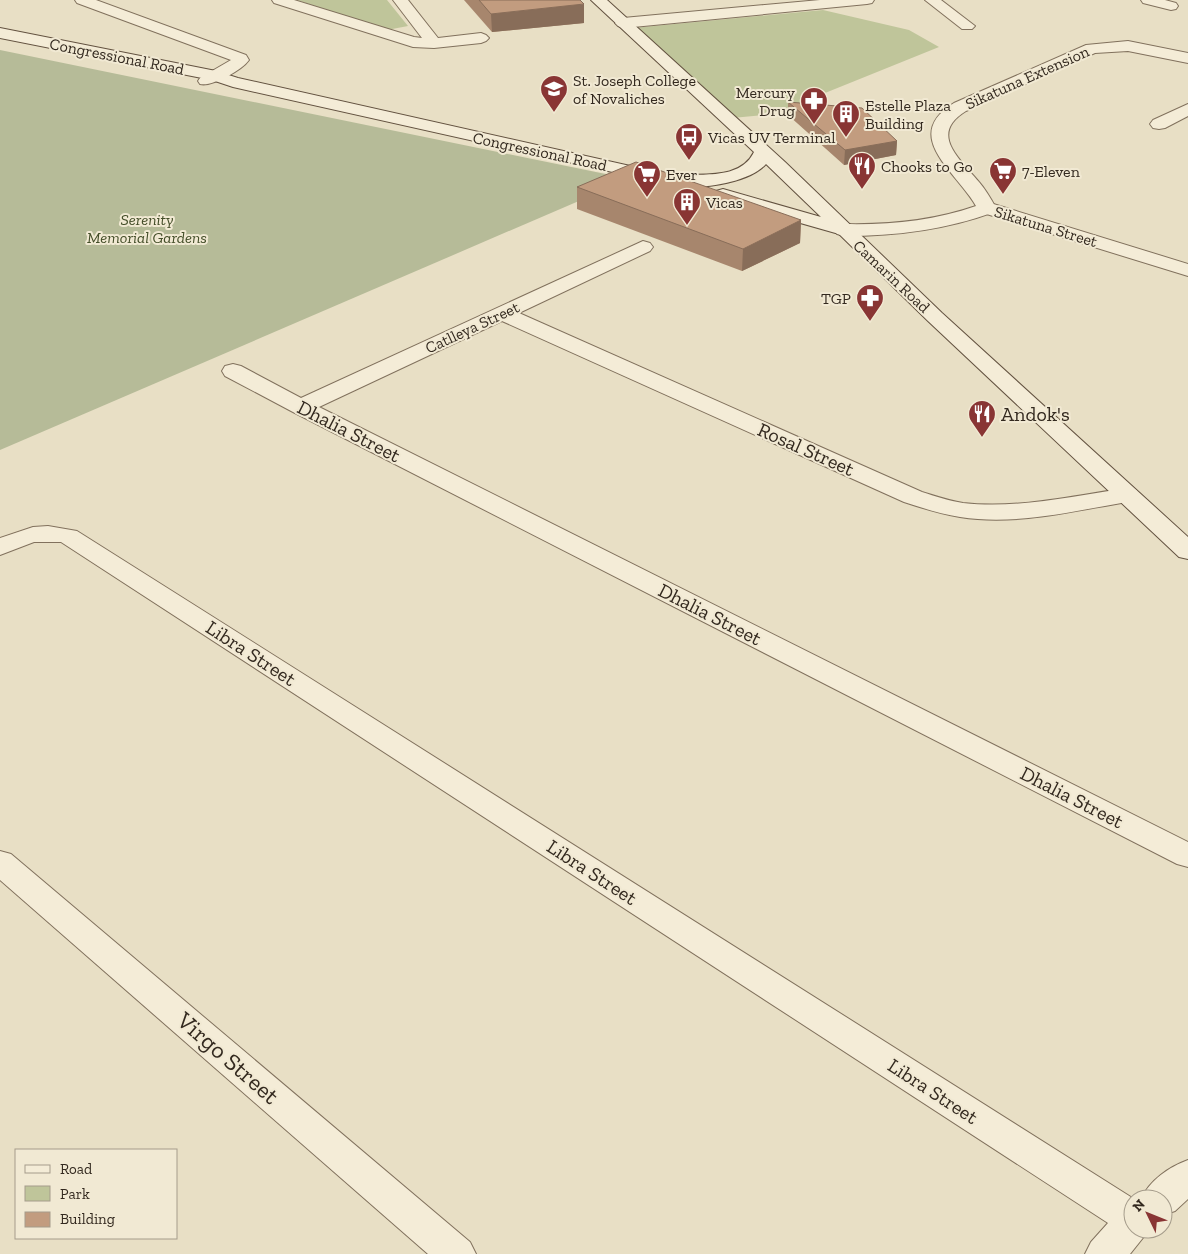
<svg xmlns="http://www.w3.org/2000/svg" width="1188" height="1254" font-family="'Zilla Slab',serif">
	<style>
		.green { fill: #bfc59a }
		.cemetery { fill: #b6bb98 }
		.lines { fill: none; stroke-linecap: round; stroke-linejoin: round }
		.minor-casing { stroke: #81715d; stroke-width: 2 }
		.tertiary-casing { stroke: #81715d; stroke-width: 2 }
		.secondary-casing { stroke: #635240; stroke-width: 2 }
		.minor { fill: #f4ecd7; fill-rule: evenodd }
		.tertiary { fill: #f4ecd7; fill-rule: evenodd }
		.secondary { fill: #f4ecd7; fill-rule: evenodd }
		.wall { fill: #a7866d }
		.shaded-wall { fill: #886d59 }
		.building { fill: #c29c7f; stroke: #886d59 }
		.labels { text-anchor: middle; stroke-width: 4; stroke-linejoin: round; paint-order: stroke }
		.far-street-label { font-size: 16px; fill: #33291f; stroke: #f1e9d3 }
		.far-poi-label { font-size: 16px; fill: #33291f; stroke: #f1e9d3; text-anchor: start }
		.far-park-label { font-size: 16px; font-style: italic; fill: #434d28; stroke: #f1e9d3 }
		.poi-label { font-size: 20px; fill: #33291f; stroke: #f1e9d3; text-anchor: start }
		.street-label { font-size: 20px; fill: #33291f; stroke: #f1e9d3 }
		.near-street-label { font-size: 24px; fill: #33291f; stroke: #f1e9d3 }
	</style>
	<rect width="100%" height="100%" fill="#e8dfc5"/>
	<path class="green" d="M 297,0 L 387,0 L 408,26 L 387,30 Z
		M 823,10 L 909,30 L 939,47 L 773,114 L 732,118 L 633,28 Z"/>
	<path class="cemetery" d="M 0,50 L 630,179 L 0,450 Z"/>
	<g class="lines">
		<defs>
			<path id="minor" d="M 75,0 L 96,0 L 246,55 L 249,60 C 242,70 212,87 200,84 L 198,81 L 200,78 L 231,60 L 77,3 Z
				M 272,0 L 294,0 L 414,37 L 422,38 L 393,0 L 408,0 L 438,38 L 481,33 L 486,35 L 489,38 L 486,41 L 481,43 L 434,48 L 413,47 L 274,3 Z
				M 820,0 L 874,0 L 872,3 L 867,4 L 623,28 L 618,26 L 615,23 L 618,20 L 623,18 Z
				M 925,0 L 941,0 L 975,26 L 972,29 L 962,29 Z
				M 1141,0 L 1165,0 L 1176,3 L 1178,6 L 1176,9 L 1171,10 L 1143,3 Z
				M 1188,104 L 1188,116 L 1165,128 L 1159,129 L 1153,128 L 1150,124 L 1153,120 Z
				M 987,202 L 1188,264 L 1188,276 L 980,212 L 978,208 L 980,204 Z
				M 643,241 L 650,243 L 653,247 L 650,251 L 519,313 L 922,492 C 935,496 949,501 963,503 C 1018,509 1073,496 1127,488 L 1136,490 L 1139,495 L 1136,500 L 1127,502 C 1073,511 1015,526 960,517 C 941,514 922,508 904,502 L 502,321 L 319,407 L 1188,842 L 1188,867 L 1177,864 L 293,412 L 225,376 L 222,371 L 225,366 L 233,364 L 241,366 L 301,398 Z
				M 48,526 L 77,531 L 1134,1199 L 1133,1229 L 1150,1229 L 1130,1254 L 1085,1254 L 1091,1242 L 1108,1223 L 61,542 L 34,542 L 0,555 L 0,538 L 33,527 Z
				M 0,851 L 11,854 L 470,1242 L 476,1254 L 428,1254 L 0,880 Z
				M 1188,1160 L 1188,1199 L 1175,1211 L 1163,1215 L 1163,1199 L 1141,1199 C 1150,1180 1169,1167 1188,1160 Z"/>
			<path id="tertiary" d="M 1128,41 L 1188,53 L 1188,63 L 1128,51 L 1095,53 L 966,111 C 928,134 960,159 979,182 C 986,190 991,199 996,208 L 994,212 C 945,230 896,236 844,236 L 837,234 L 834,230 L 837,226 L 844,224 C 889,225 933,221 976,206 C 957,172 900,136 954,103 L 1086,45 Z"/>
			<path id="secondary" d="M 591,0 L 607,0 L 785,162 L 942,313 L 1188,537 L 1188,559 L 1179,557 L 928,321 L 839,234 L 716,199 L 714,195 L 716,191 L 723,189 L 821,217 L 766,164 C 748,184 694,191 669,185 L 666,181 L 669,177 C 695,171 739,183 754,152 Z
				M 0,28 L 216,71 L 238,78 L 657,172 L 663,173 L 666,177 L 663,181 L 657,182 L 233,87 L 212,80 L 0,38 Z"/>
		</defs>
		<use href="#minor" class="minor-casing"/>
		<use href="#tertiary" class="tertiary-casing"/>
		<use href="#secondary" class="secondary-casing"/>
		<use href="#minor" class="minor"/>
		<use href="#tertiary" class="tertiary"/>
		<use href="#secondary" class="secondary"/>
	</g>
	<path class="wall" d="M 464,0 L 580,0 L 584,23 L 492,32 Z
		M 788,102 L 897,141 L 896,155 L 844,165 L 788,115 Z
		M 577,187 L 801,220 L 800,243 L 742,271 L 577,209 Z"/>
	<path class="shaded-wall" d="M 584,4 L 584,23 L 492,32 L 491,14 Z
		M 897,141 L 896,155 L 844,165 L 845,150 Z
		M 801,220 L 800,243 L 742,271 L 743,249 Z"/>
	<path class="building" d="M 479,0 L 580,0 L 584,4 L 491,14 Z
		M 788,102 L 862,108 L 897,141 L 845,150 Z
		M 636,162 L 801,220 L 743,249 L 577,187 Z"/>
	<defs>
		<symbol id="university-pin" viewBox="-11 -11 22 30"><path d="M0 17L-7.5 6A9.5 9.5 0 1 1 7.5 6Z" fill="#893534" stroke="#f1e9d3"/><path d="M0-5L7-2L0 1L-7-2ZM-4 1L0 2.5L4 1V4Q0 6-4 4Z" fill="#fff"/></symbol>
		<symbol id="pharmacy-pin" viewBox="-11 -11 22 30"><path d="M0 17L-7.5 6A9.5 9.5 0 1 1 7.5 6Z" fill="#893534" stroke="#f1e9d3"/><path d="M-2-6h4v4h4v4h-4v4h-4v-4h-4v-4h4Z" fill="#fff"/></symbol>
		<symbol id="building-pin" viewBox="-11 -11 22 30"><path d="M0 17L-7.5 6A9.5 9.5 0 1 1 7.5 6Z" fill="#893534" stroke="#f1e9d3"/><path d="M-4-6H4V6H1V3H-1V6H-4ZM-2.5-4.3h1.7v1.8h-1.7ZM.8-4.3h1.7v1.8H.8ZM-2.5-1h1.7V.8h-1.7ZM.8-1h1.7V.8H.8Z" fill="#fff"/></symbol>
		<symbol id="bus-pin" viewBox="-11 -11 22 30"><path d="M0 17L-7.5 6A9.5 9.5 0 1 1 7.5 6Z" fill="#893534" stroke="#f1e9d3"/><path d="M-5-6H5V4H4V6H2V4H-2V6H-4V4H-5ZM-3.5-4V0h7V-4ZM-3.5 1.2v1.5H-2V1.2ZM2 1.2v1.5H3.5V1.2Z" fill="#fff"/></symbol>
		<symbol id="restaurant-pin" viewBox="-11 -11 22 30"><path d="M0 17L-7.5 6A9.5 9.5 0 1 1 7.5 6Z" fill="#893534" stroke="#f1e9d3"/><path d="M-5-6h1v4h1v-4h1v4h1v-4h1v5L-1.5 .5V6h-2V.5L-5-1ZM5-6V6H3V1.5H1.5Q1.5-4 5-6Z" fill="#fff"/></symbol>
		<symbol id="supermarket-pin" viewBox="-11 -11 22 30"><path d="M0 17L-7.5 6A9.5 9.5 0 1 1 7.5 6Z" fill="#893534" stroke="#f1e9d3"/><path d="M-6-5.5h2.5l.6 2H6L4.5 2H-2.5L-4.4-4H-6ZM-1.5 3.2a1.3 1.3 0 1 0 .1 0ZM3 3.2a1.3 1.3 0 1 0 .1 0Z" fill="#fff"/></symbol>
	</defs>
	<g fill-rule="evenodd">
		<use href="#university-pin" x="538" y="73" width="32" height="43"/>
		<use href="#pharmacy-pin" x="798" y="85" width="32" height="43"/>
		<use href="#building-pin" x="830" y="98" width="32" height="43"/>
		<use href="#bus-pin" x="673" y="121" width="32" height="43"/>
		<use href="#restaurant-pin" x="846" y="150" width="32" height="43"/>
		<use href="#supermarket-pin" x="987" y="155" width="32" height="43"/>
		<use href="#supermarket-pin" x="631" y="158" width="32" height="43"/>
		<use href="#building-pin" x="671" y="186" width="32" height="43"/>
		<use href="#pharmacy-pin" x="854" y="282" width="32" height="43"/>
		<use href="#restaurant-pin" x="966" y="398" width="32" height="43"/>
	</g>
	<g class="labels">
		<g class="far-street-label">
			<text transform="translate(117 56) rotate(11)" y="6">Congressional Road</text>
			<text transform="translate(1027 77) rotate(-24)" y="6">Sikatuna Extension</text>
			<text transform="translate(540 151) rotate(12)" y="6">Congressional Road</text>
			<text transform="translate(1046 226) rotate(17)" y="6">Sikatuna Street</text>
			<text transform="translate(892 276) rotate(43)" y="6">Camarin Road</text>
			<text transform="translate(472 327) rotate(-25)" y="6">Catlleya Street</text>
		</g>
		<g class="far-poi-label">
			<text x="573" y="86">St. Joseph College<tspan x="573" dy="18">of Novaliches</tspan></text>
			<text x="795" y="98" text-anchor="end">Mercury<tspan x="795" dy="18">Drug</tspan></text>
			<text x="865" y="111">Estelle Plaza<tspan x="865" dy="18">Building</tspan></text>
			<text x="708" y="143">Vicas UV Terminal</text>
			<text x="881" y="172">Chooks to Go</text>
			<text x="1022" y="177">7-Eleven</text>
			<text x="666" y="180">Ever</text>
			<text x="706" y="208">Vicas</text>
			<text x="851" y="304" text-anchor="end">TGP</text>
		</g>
		<g class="far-park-label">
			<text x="147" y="225">Serenity<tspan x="147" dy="18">Memorial Gardens</tspan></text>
		</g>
		<g class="poi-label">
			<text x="1001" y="421">Andok's</text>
		</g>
		<g class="street-label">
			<text transform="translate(349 431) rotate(27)" y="7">Dhalia Street</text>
			<text transform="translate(806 449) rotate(24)" y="7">Rosal Street</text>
			<text transform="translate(710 614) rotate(27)" y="7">Dhalia Street</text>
			<text transform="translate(251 653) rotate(33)" y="7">Libra Street</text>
			<text transform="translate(1072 797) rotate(27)" y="7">Dhalia Street</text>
			<text transform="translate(592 872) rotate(33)" y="7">Libra Street</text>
			<text transform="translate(933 1091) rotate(33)" y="7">Libra Street</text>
		</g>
		<g class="near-street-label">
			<text transform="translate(228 1058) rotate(41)" y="8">Virgo Street</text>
		</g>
	</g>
	<rect x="15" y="1149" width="162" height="90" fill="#f1e9d3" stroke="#a59c8b"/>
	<rect x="25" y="1165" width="25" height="8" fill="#f4ecd7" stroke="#a59c8b"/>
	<text x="60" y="1174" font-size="15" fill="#33291f">Road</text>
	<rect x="25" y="1186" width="25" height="15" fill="#bfc59a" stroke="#a59c8b"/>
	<text x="60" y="1199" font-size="15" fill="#33291f">Park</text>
	<rect x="25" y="1212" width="25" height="15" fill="#c29c7f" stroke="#a59c8b"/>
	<text x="60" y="1224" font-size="15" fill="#33291f">Building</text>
	<g transform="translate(1148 1214) rotate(313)"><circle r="24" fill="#f1e9d3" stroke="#a59c8b"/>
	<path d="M0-4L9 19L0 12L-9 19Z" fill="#893534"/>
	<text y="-8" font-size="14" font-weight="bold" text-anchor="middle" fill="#33291f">N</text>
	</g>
</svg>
